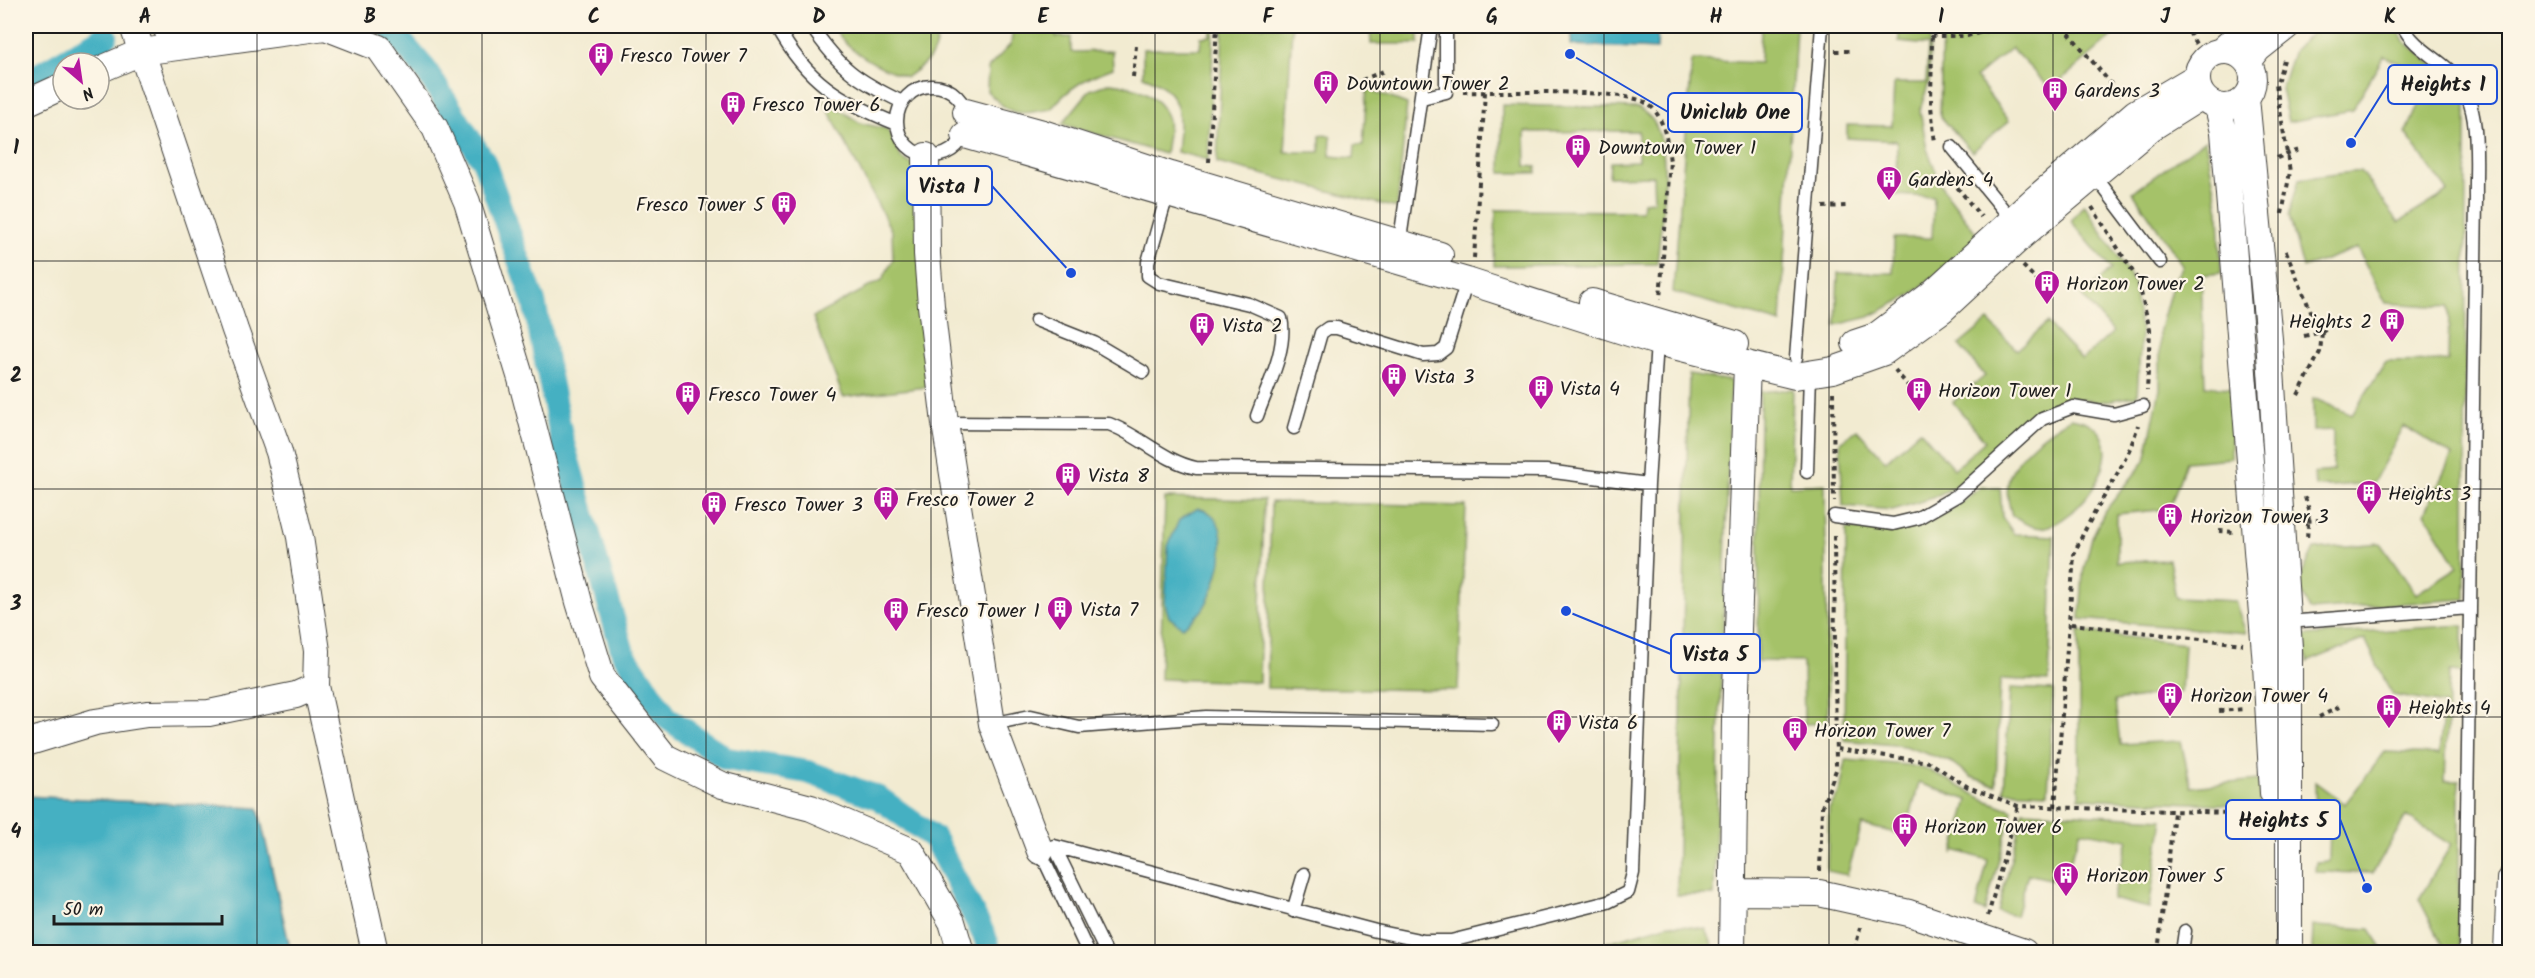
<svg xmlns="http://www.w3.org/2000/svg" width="2535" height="978" font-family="Kalam,sans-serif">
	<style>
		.green { fill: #a5c269; stroke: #606f42; stroke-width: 1.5 }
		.water { fill: #44b0c2; stroke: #30666f; stroke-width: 1.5 }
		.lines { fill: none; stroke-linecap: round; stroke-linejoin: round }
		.canal { stroke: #44b0c2; stroke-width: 24 }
		.lane-casing { stroke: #3c3b37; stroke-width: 15 }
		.street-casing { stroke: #3c3b37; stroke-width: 28 }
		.path { stroke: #3c3b37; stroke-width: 4; stroke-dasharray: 4.5 4.5; stroke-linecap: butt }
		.lane { stroke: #fff; stroke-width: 12 }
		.street { stroke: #fff; stroke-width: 26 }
		.grid { fill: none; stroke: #1c1c1c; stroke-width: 1.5; stroke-opacity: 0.55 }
		.labels { text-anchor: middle; stroke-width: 4.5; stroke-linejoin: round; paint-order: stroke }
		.poi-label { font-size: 20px; fill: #1c1c1c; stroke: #fcf5e5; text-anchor: start }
		.leader { fill: none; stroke: #1d4ed8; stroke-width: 2 }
		.callout-dot { fill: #1d4ed8; stroke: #fcf5e5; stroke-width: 2 }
		.callout { fill: #fcf5e5; stroke: #1d4ed8; stroke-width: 2 }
		.callout-label { font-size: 21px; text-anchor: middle; font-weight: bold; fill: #1c1c1c }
		.neatline { fill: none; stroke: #1c1c1c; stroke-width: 2 }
		.grid-label { font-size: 20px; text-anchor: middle; font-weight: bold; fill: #1c1c1c }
	</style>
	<rect width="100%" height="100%" fill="#fcf5e5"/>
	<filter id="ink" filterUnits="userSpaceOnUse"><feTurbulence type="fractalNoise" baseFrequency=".0167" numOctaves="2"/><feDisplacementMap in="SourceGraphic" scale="12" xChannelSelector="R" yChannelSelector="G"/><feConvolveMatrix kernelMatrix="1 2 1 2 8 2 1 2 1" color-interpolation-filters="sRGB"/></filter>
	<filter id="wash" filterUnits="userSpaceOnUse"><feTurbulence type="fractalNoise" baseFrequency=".008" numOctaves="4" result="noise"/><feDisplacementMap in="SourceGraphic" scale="24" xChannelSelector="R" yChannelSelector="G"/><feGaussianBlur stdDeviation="1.35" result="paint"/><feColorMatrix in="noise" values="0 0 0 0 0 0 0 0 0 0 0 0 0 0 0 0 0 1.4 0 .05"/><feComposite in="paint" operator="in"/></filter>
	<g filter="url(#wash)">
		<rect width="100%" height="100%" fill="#f2ebd1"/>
		<path class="green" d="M 833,26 L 938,26 C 937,57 931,59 907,77 C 880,68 847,52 833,26 Z
			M 1013,26 L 1057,26 L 1056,37 L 1071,37 L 1071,52 L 1112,51 L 1113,68 C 1086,78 1069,87 1051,109 C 1015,115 1013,117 987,91 L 988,68 L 1011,44 Z
			M 1211,26 L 1214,26 L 1208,160 L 1177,152 C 1181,116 1183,90 1143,76 L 1143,49 L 1200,49 L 1201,37 L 1211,36 Z
			M 1223,26 L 1292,26 L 1285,152 L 1320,152 L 1320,135 L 1331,136 L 1330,156 L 1354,158 L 1355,145 L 1363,145 L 1367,89 L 1407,104 L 1397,208 L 1217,163 Z
			M 1370,26 L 1419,26 L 1419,44 L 1371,44 Z
			M 1761,26 L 1796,26 L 1781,323 L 1673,292 L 1692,60 L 1760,63 Z
			M 1899,26 L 1930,26 L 1929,82 L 1920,110 L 1927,149 L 1943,189 L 1980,238 L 1911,295 L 1869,317 L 1836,325 L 1838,273 L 1893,273 L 1894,238 L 1932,238 L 1934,197 L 1896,195 L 1897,141 L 1847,138 L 1847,125 L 1892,126 L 1894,83 L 1926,83 L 1928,45 L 1899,42 Z
			M 1942,26 L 2124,26 L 2051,89 L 2011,48 L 1976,77 L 2009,121 L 1972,152 L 1940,116 Z
			M 2319,26 L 2396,26 L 2404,41 L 2449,78 L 2466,105 L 2465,599 L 2310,610 L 2297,585 L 2314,549 L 2380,543 L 2416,594 L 2458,567 L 2425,513 L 2452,455 L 2404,426 L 2373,483 L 2316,487 L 2314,473 L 2333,471 L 2333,430 L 2313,431 L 2313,398 L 2352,415 L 2386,362 L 2448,361 L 2449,307 L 2386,303 L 2357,248 L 2303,268 L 2289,215 L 2299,179 L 2360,171 L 2399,222 L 2448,192 L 2406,134 L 2430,78 L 2384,56 L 2352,110 L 2288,122 L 2281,89 L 2294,50 Z
			M 1110,83 C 1134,85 1160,94 1168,120 C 1170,129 1166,144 1165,154 L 1062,124 L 1090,90 Z
			M 822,98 L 860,123 L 887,129 L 902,159 L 918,167 L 926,387 L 843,397 L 813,317 L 882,280 L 893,260 L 892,232 Z
			M 1502,105 L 1639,108 C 1644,112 1650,116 1653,121 C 1674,153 1660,226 1657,264 L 1494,266 L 1496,210 L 1642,211 L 1643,202 L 1654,201 L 1653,176 L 1609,177 L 1610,162 L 1638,161 L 1638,131 L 1525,132 L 1526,166 L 1536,167 L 1536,173 L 1501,173 Z
			M 2205,140 L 2219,210 L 2221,273 L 2201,275 L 2205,386 L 2231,388 L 2231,458 L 2186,462 L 2169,509 L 2117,514 L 2117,562 L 2169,560 L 2176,598 L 2235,601 L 2246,633 L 2080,619 L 2083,573 L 2092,537 L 2105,511 L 2145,461 L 2160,389 L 2160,329 L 2173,282 L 2183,266 L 2133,192 Z
			M 2084,204 L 2133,281 L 2141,333 L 2137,396 L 2099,402 L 2070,398 L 2039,412 L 1953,488 L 1932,498 L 1893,510 L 1843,506 L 1840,442 L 1857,430 L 1886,461 L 1920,430 L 1954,469 L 1985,441 L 1953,402 L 1985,376 L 1959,345 L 1988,321 L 2017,350 L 2047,323 L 2082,360 L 2113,332 L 2082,296 L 2111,269 L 2071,221 Z
			M 1689,374 L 1731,381 L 1714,895 L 1677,895 Z
			M 1793,389 L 1790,486 L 1825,484 L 1828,723 L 1804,724 L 1803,662 L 1758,661 L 1760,392 Z
			M 2071,418 C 2142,429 2089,515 2046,527 C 2034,530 2022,522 2012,516 C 2009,504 2005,492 2009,479 C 2015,454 2050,429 2071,418 Z
			M 1981,487 L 2000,488 L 2002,517 L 2014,534 L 2054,536 L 2049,681 L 2000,679 L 1996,785 L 1971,777 L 1951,762 L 1904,746 L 1844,740 L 1846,529 C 1863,528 1881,531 1898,529 C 1930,526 1956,507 1981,487 Z
			M 1165,498 L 1264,500 L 1259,682 L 1160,679 Z
			M 1271,502 L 1466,506 L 1458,690 L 1267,688 Z
			M 2463,625 L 2463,673 L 2449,672 L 2445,781 L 2459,781 L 2459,952 L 2446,952 L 2419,899 L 2451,845 L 2406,816 L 2373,873 L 2315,872 L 2316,862 L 2329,861 L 2330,825 L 2316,824 L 2315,782 L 2345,804 L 2385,752 L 2439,754 L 2444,704 L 2392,695 L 2365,639 L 2307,662 L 2304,636 Z
			M 2079,631 L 2184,644 L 2181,692 L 2115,701 L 2120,744 L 2181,741 L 2191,787 L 2258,780 L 2260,806 L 2079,798 Z
			M 2010,688 L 2053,690 L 2048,793 L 2004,791 Z
			M 1846,760 L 1908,765 L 1929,770 L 1985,800 L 2012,810 L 1985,912 L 1976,908 L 1988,860 L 1954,850 L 1953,854 L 1968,800 L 1919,783 L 1905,835 L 1862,825 L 1847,875 L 1827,871 L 1829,809 L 1840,791 Z
			M 2023,811 L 2163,819 L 2149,908 L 2112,899 L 2128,840 L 2081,831 L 2062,882 L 2028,874 L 2016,916 L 1998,912 Z
			M 1669,924 L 1706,929 L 1715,952 L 1576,952 Z
			M 2313,926 L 2370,929 L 2385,952 L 2312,952 Z"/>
		<path class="water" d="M 1573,26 L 1658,26 L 1657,49 L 1571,45 Z
			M 1198,508 C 1239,517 1219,584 1203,609 C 1197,617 1190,622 1182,627 L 1169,617 L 1165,604 L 1168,546 L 1179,520 Z
			M 26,796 L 258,808 L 291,952 L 26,952 Z"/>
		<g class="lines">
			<path class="canal" d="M 388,26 L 425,69 L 484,162 L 534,302 L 562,440 L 623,653 L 667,718 L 727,759 L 808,772 L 879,798 L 934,838 L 985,937 L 989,952
				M 26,82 L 106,36"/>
		</g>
	</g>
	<g filter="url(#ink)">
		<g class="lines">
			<defs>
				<path id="lane" d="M 811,26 C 840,68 856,80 902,102
					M 2403,26 C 2413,47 2436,57 2452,73 C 2483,103 2475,158 2476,198 L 2465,952
					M 777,27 C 807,82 840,101 897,124
					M897 121a35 35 0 1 1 70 0a35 35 0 1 1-70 0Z
					M 1422,98 L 1446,92 L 1446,26
					M 1952,147 L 2012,220
					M 2095,176 L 2160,262
					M 1167,195 L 1148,262 L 1148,276 L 1159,283 L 1249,304 L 1281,318 C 1288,349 1267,387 1257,416
					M 1399,246 L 1431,26
					M 1036,320 L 1094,343 L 1143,372
					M 1796,358 L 1822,26
					M 945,423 L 1109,424 C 1139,435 1163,461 1196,468 L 1546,471 L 1648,484
					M 1294,428 L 1321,333 L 1328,328 L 1337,328 L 1423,355 L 1438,354 L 1446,348 L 1467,281
					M 1807,472 L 1810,374
					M 1834,516 L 1893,524 L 1918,518 L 1958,495 L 2042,419 L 2073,407 L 2114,414 L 2143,406
					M 2287,622 L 2470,608
					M 992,724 L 1031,716 L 1079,727 L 1206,717 L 1492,724
					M 1054,846 L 1106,952
					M 1293,911 L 1304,874
					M 1088,952 L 1040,851 L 1054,846 L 1376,931 L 1424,941 L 1451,941 L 1608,902 L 1628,892 L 1633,873 L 1648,484 L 1657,342
					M 2182,952 L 2185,931"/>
				<path id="street" d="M 165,26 L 177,47
					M2197 79a28 28 0 1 1 56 0a28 28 0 1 1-56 0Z
					M 2221,51 L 2249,26
					M 2248,62 L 2258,49 L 2287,26
					M 99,70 L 141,52 L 325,27 L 379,48 L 435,128 L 467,202 L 521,379 L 579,602 L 602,677 L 665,757 L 722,785 L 811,808 L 911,851 L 952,922 L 961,952
					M 2246,98 L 2269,339 L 2289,648 L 2289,952
					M 26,103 L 63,86
					M 2218,107 L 2224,132 L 2227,169 L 2266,665 L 2273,793
					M 966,112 L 1043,133 L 1171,175 L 1440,255
					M 965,135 L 1467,281 L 1657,342 L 1795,376 L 1833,370 L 1884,352 L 1942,310 L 2023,235 L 2151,128 L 2202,96
					M 926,156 L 927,254 L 931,306 L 945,423 L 992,724 L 1040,851
					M 1592,302 L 1735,344
					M 1855,343 L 1876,336 L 1929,296 L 2034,200 L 2135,113 L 2196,77
					M 316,686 L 375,952
					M 26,743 L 95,722 L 147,714 L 209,713 L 296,695 L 316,686 L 317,651 L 300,537 L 279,452 L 235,330 L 133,26
					M 1734,892 L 1819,893 L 1909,913 L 2024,952
					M 1732,952 L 1735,719 L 1747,364
					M 2507,952 L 2510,879"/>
			</defs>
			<use href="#lane" class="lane-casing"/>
			<use href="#street" class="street-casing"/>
			<path class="path" d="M 1933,26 L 1932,36 L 1967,36 L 2006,26
				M 2063,26 L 2121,96
				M 2189,32 L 2199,49
				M 1932,36 L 1931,106 L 1935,143
				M 1835,51 L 1849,51
				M 1133,77 L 1136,46
				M 1362,80 L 1386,70
				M 1463,92 C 1497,93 1623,88 1646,103 C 1664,113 1667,142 1670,161 L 1660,299
				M 2277,158 L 2299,150
				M 1209,162 L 1217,26
				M 1948,172 L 1953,182 L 1981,217
				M 1823,207 L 1846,206
				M 2092,207 L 2138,280 L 2150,330 L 2147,391
				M 2282,214 L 2290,172 L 2276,85 L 2284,60
				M 2286,251 L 2311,312 L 2322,332 L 2320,352 L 2298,395
				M 1474,258 L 1485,92
				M 2023,266 L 2037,280
				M 2304,336 L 2322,332 L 2338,322
				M 1895,370 L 1910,388
				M 1833,392 L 1834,501
				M 2305,497 L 2309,510 L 2307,539
				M 2307,521 L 2318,520
				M 2219,531 L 2234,532
				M 2071,624 L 2243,644
				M 2219,711 L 2245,709
				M 2319,717 L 2343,705
				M 1837,749 L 1929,762 L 1968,787 L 2018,806 L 2261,814
				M 2055,807 L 2074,555 C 2091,509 2125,473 2138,425
				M 1820,871 L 1822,807 L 1836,770 L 1834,533
				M 1988,916 L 2018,806
				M 1855,949 L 1861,924
				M 2076,952 L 2078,946
				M 2158,952 L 2174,812"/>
			<use href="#lane" class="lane"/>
			<use href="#street" class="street"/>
		</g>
	</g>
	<path class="grid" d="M 257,26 L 257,952M 482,26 L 482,952M 706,26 L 706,952M 931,26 L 931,952M 1155,26 L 1155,952M 1380,26 L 1380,952M 1604,26 L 1604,952M 1829,26 L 1829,952M 2053,26 L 2053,952M 2278,26 L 2278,952M 26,261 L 2510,261M 26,489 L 2510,489M 26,717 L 2510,717"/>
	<defs>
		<symbol id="building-pin" viewBox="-11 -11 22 30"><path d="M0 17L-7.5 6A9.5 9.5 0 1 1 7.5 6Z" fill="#b5179e" stroke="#fcf5e5"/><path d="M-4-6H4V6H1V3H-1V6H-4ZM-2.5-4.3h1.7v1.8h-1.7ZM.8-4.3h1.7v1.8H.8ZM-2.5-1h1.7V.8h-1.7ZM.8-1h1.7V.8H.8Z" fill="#fff"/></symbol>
	</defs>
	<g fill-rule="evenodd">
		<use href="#building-pin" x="586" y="40" width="30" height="40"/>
		<use href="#building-pin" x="1311" y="68" width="30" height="40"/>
		<use href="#building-pin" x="2040" y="75" width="30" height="40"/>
		<use href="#building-pin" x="718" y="89" width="30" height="40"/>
		<use href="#building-pin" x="1563" y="132" width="30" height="40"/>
		<use href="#building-pin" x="1874" y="164" width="30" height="40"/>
		<use href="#building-pin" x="769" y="189" width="30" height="40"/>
		<use href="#building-pin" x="2032" y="268" width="30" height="40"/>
		<use href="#building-pin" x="2377" y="306" width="30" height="40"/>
		<use href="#building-pin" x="1187" y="310" width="30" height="40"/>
		<use href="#building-pin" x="1379" y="361" width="30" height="40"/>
		<use href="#building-pin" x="1526" y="373" width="30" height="40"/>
		<use href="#building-pin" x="1904" y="375" width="30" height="40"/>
		<use href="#building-pin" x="673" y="379" width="30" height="40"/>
		<use href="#building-pin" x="1053" y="460" width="30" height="40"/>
		<use href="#building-pin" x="2354" y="478" width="30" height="40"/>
		<use href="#building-pin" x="871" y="484" width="30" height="40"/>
		<use href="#building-pin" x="699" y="489" width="30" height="40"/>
		<use href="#building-pin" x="2155" y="501" width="30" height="40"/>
		<use href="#building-pin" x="1045" y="594" width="30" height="40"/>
		<use href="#building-pin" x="881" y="595" width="30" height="40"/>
		<use href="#building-pin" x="2155" y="680" width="30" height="40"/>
		<use href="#building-pin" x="2374" y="692" width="30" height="40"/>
		<use href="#building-pin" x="1544" y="707" width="30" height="40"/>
		<use href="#building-pin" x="1780" y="715" width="30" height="40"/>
		<use href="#building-pin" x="1890" y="811" width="30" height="40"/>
		<use href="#building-pin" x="2051" y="860" width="30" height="40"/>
	</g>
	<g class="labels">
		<g class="poi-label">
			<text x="620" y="62">Fresco Tower 7</text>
			<text x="1346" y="90">Downtown Tower 2</text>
			<text x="2074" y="97">Gardens 3</text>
			<text x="752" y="111">Fresco Tower 6</text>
			<text x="1598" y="154">Downtown Tower 1</text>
			<text x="1908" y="186">Gardens 4</text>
			<text x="764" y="211" text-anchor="end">Fresco Tower 5</text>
			<text x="2066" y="290">Horizon Tower 2</text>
			<text x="2372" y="328" text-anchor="end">Heights 2</text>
			<text x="1222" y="332">Vista 2</text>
			<text x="1414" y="383">Vista 3</text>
			<text x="1560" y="395">Vista 4</text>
			<text x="1938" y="397">Horizon Tower 1</text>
			<text x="708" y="401">Fresco Tower 4</text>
			<text x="1088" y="482">Vista 8</text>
			<text x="2388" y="500">Heights 3</text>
			<text x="906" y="506">Fresco Tower 2</text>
			<text x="734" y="511">Fresco Tower 3</text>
			<text x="2190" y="523">Horizon Tower 3</text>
			<text x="1080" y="616">Vista 7</text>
			<text x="916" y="617">Fresco Tower 1</text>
			<text x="2190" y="702">Horizon Tower 4</text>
			<text x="2408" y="714">Heights 4</text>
			<text x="1578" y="729">Vista 6</text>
			<text x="1814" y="737">Horizon Tower 7</text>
			<text x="1924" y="833">Horizon Tower 6</text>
			<text x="2086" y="882">Horizon Tower 5</text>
		</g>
	</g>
	<path class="leader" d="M2351 143L2388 84M1570 54L1668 112M1071 273L992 186M1566 611L1671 654M2367 888L2340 819"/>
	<g class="callout-dot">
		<circle cx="2351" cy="143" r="6"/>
		<circle cx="1570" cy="54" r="6"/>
		<circle cx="1071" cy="273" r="6"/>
		<circle cx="1566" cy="611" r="6"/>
		<circle cx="2367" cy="888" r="6"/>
	</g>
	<g class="callout">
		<rect x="2388" y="65" width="109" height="39" rx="6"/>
		<rect x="1668" y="93" width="134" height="39" rx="6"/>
		<rect x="907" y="166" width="85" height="39" rx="6"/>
		<rect x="1671" y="634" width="89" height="39" rx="6"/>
		<rect x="2226" y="800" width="114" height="39" rx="6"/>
	</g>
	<g class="callout-label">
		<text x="2443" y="91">Heights 1</text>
		<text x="1735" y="119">Uniclub One</text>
		<text x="949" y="193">Vista 1</text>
		<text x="1715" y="661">Vista 5</text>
		<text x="2283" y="827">Heights 5</text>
	</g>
	<rect width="2535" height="978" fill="none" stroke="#fcf5e5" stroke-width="66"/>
	<g transform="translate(81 81) rotate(151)"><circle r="28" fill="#fcf5e5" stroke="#a29e95" stroke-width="1.5"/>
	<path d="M0-4.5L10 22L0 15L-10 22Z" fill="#b5179e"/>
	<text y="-9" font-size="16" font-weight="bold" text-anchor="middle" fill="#1c1c1c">N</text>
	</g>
	<path d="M54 915v9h168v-9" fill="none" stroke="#1c1c1c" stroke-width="3"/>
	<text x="63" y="915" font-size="18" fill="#1c1c1c" stroke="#fcf5e5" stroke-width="4.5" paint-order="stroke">50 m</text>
	<rect x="33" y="33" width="2469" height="912" class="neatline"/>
	<g class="grid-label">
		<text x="145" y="23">A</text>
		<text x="370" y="23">B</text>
		<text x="594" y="23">C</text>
		<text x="819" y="23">D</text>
		<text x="1043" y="23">E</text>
		<text x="1268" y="23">F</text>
		<text x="1492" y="23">G</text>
		<text x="1716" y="23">H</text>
		<text x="1941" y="23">I</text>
		<text x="2165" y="23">J</text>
		<text x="2390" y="23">K</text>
		<text x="16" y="154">1</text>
		<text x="16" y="382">2</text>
		<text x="16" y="610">3</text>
		<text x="16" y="838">4</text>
	</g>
</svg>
